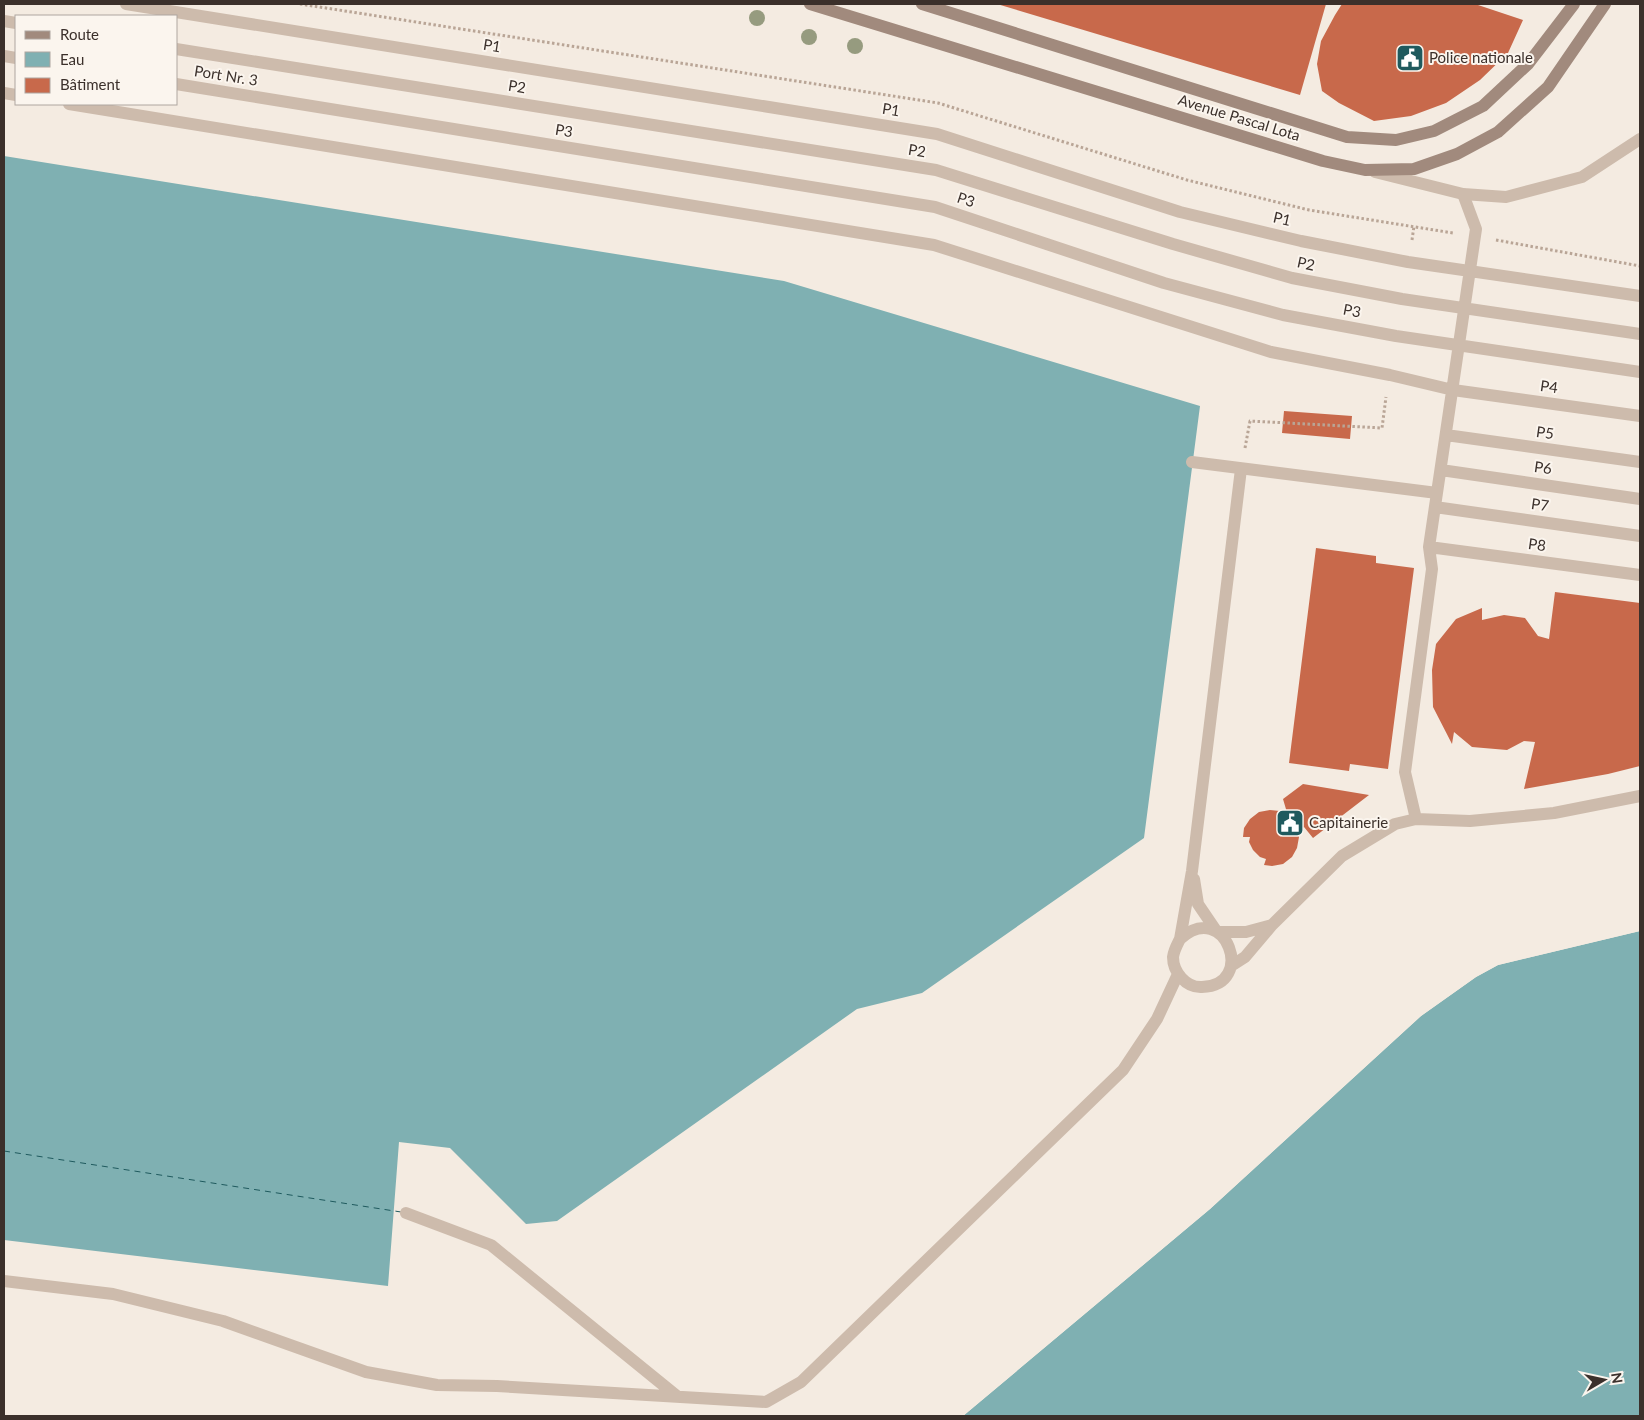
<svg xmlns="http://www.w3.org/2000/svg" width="1644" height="1420" font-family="Lato,sans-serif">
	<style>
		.water { fill: #7fb0b2 }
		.pier { fill: #f4ebe1 }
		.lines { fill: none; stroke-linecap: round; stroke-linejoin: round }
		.ferry { stroke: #1f5a5e; stroke-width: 1; stroke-dasharray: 6 5; stroke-linecap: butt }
		.building { fill: #c8694b }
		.path { stroke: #b9a596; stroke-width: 3; stroke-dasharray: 2.5 2.5; stroke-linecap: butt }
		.service { stroke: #cdbbac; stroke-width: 12 }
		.tertiary { stroke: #cdbbac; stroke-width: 12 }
		.secondary { stroke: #a18a7d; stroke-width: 12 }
		.tree { fill: #969b7f }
		.labels { text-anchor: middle; stroke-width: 4; stroke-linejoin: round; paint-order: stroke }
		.street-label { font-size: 15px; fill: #3b302b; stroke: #fbf5ee }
		.poi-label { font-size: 15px; fill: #3b302b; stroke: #fbf5ee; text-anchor: start }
	</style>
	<rect width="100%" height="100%" fill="#f4ebe1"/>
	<path class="water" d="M 4,156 L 784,281 L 1200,406 L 1144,838 L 922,993 L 857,1009 L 557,1221 L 526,1224 L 450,1148 L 399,1142 L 388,1286 L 4,1240 Z
		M 1640,931 L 1640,1416 L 963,1416 L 1210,1209 L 1421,1016 L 1476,977 L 1498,965 Z"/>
	<path class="pier" d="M 1640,928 L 1640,931 L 1498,965 L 1476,977 L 1421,1016 L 1210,1209 L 963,1416 L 960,1416 L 1209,1207 L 1419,1014 L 1475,975 L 1497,963 Z"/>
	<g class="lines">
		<path class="ferry" d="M 4,1151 L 401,1212"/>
	</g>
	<path class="building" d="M 997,4 L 1326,4 L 1300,95 Z
		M 1342,4 L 1475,4 L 1523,20 L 1508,53 L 1480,80 L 1446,103 L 1411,116 L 1374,121 L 1339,103 L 1322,91 L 1317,64 L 1321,41 L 1335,15 Z
		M 1284,411 L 1352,416 L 1350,439 L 1282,433 Z
		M 1316,548 L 1376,556 L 1376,563 L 1414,568 L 1388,769 L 1350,764 L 1349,771 L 1289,763 Z
		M 1555,592 L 1640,603 L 1640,766 L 1608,774 L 1524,789 L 1535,742 L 1524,741 L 1507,750 L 1472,747 L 1454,732 L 1452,744 L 1433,707 L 1432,670 L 1436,644 L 1456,619 L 1482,608 L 1482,620 L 1504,615 L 1525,618 L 1538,636 L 1549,639 Z
		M 1303,784 L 1369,795 L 1313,838 L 1304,827 L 1298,831 L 1299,837 L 1297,848 L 1292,857 L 1283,864 L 1272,866 L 1264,865 L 1266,859 L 1260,857 L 1253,850 L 1249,842 L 1250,837 L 1243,837 L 1244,828 L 1250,819 L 1259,812 L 1270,810 L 1280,811 L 1288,816 L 1283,799 Z"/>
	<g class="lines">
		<path class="path" d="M 300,4 L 938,103 L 1187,180 L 1309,210 L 1453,233
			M 1412,240 L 1414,226
			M 1496,240 L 1640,266
			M 1245,448 L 1250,421 L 1382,428 L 1386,397"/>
		<path class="service" d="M 126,4 L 937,134 L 1180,212 L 1301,241 L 1408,262 L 1640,296
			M 4,21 L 16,23
			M 176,49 L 936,170 L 1173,244 L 1292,278 L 1402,299 L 1640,334
			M 4,56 L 16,58
			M 176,84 L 935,207 L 1164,283 L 1283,315 L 1396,336 L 1640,372
			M 4,93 L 16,95
			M 69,104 L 934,245 L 1271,352 L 1390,375 L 1453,390 L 1640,416
			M 1446,435 L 1640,462
			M 1192,462 L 1437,493
			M 1441,470 L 1640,499
			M 1435,507 L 1640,536
			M 1429,547 L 1640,575
			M 1416,819 L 1405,772 L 1432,569 L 1429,547 L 1476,229 L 1463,194
			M 1194,879 L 1198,904 L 1217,932 L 1246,932 L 1272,925
			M 1180,939 C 1226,898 1257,986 1202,987 C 1186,988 1173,972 1173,957 C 1174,950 1177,945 1180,939 L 1192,871 L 1241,469
			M 1231,966 L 1245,957 L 1272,925 L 1342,856 L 1395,824 L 1416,819 L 1470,821 L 1554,813 L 1640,796
			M 406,1213 L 491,1245 L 678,1397
			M 4,1281 L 113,1294 L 223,1321 L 366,1372 L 437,1385 L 497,1386 L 766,1402 L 801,1382 L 1123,1070 L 1157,1019 L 1178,974"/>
		<path class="tertiary" d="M 1375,172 L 1463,194 L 1506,197 L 1582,177 L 1640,139"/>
		<path class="secondary" d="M 810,4 L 1323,161 L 1365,170 L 1414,169 L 1457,154 L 1498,132 L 1548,87 L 1605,4
			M 922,4 L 1347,137 L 1396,140 L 1434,131 L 1483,106 L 1528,64 L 1574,4"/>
	</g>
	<g class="tree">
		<circle cx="757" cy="18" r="8"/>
		<circle cx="809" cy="37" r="8"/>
		<circle cx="855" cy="46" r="8"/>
	</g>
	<defs>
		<symbol id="civic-square" viewBox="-11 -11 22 22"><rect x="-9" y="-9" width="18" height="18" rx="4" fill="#1f5a5e" stroke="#fbf5ee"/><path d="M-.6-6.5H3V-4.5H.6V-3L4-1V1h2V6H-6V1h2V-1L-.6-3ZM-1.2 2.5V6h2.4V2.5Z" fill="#fff"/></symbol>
	</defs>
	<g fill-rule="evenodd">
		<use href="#civic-square" x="1394" y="42" width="32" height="32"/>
		<use href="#civic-square" x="1274" y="807" width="32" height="32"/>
	</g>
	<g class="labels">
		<g class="street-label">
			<text transform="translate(492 46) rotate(9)" y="5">P1</text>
			<text transform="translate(226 76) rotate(9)" y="5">Port Nr. 3</text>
			<text transform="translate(517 87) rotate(9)" y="5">P2</text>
			<text transform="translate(891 110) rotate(9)" y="5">P1</text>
			<text transform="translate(1239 118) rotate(17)" y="5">Avenue Pascal Lota</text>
			<text transform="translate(564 131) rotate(9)" y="5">P3</text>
			<text transform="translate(917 151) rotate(9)" y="5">P2</text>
			<text transform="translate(966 200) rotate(18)" y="5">P3</text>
			<text transform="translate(1282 219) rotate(13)" y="5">P1</text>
			<text transform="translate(1306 264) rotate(12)" y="5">P2</text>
			<text transform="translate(1352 311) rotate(11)" y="5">P3</text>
			<text transform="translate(1549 387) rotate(8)" y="5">P4</text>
			<text transform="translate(1545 433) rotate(8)" y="5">P5</text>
			<text transform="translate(1543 468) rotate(8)" y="5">P6</text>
			<text transform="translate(1540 505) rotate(8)" y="5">P7</text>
			<text transform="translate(1537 545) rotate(8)" y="5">P8</text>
		</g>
		<g class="poi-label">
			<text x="1429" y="63">Police nationale</text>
			<text x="1309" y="828">Capitainerie</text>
		</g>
	</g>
	<rect width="1644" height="1420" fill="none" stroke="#3b302b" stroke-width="10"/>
	<rect x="15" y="15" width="162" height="90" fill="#fbf5ee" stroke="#aea6a0"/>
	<rect x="25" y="31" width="25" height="8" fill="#a18a7d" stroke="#aea6a0"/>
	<text x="60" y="40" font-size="15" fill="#3b302b">Route</text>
	<rect x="25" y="52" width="25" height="15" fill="#7fb0b2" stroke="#aea6a0"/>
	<text x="60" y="65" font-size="15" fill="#3b302b">Eau</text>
	<rect x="25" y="78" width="25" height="15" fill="#c8694b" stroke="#aea6a0"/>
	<text x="60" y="90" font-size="15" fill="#3b302b">Bâtiment</text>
	<g transform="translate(1604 1380) rotate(81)" stroke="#fbf5ee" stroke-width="4" paint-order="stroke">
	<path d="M0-4L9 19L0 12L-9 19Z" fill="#3b302b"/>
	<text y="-8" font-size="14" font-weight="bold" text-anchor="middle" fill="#3b302b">N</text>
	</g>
</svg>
